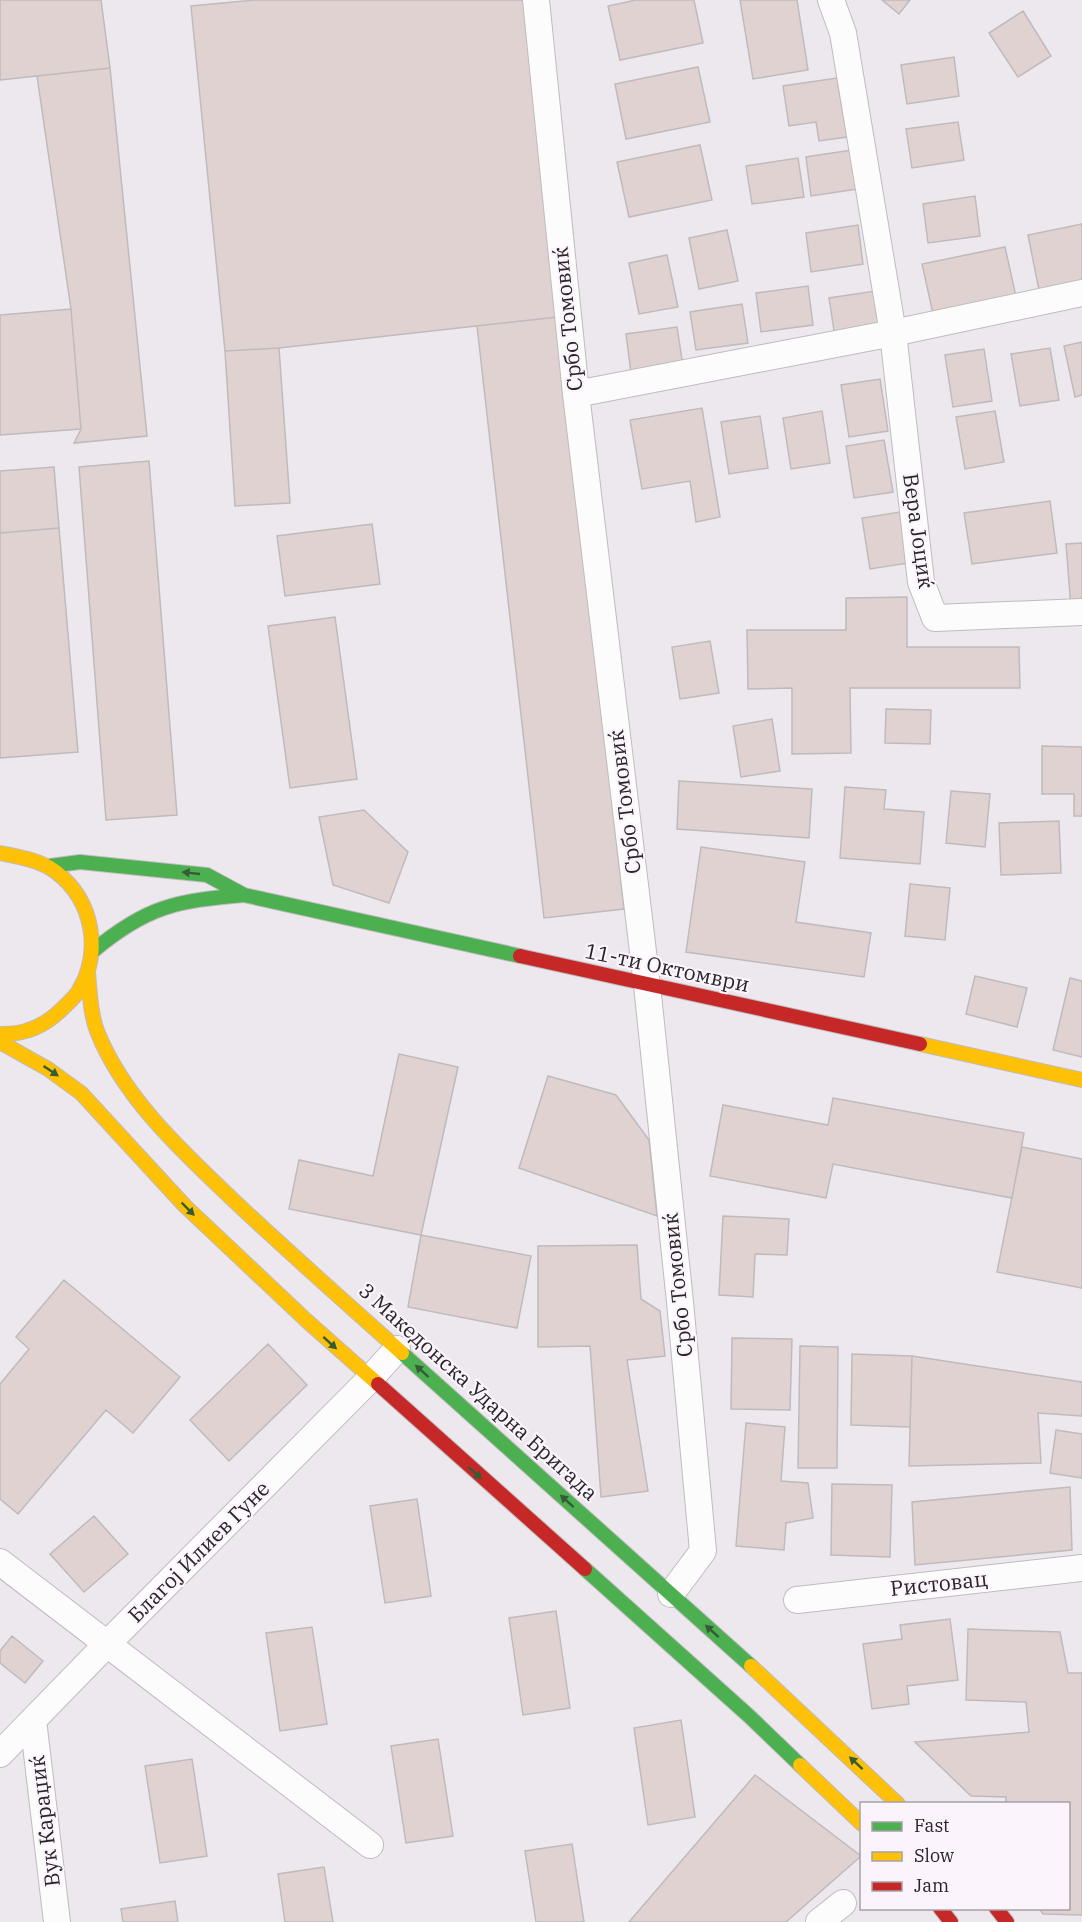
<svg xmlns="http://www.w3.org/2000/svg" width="1082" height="1922" font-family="'IBM Plex Serif',serif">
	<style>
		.building { fill: #e1d2d2; stroke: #bfbabc; stroke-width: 1.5 }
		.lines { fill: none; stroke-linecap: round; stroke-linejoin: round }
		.street-casing { stroke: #bfbbbf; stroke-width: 28 }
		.fast-casing { stroke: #bfbbbf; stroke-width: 16 }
		.slow-casing { stroke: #bfbbbf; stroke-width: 16 }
		.jam-casing { stroke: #bfbbbf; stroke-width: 16 }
		.street { stroke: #fcfcfc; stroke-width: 26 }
		.fast { stroke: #4caf50; stroke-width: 14 }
		.slow { stroke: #ffc107; stroke-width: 14 }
		.jam { stroke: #c62828; stroke-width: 14 }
		.oneway { fill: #365c37 }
		.labels { text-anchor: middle; stroke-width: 4.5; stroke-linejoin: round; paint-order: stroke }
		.street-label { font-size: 21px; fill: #272527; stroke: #fcf4fc }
	</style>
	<rect width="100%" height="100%" fill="#ede8ed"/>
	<path class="building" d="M 0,0 L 101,0 L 110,68 L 0,80 Z
		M 255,0 L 525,0 L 558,317 L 279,348 L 225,351 L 191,6 Z
		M 636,0 L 694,0 L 703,43 L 620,60 L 608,6 Z
		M 740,0 L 797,0 L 808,70 L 753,79 Z
		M 882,0 L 910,0 L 899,14 Z
		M 1023,11 L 1051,56 L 1018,77 L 989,33 Z
		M 954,57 L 959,96 L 907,104 L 901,65 Z
		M 698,67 L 710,122 L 626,139 L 615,84 Z
		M 110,68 L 147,436 L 74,443 L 81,429 L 71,309 L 37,76 Z
		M 837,78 L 847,137 L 819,141 L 816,122 L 789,126 L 783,86 Z
		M 958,122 L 964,160 L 912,168 L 906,129 Z
		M 700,145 L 712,200 L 629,217 L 617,162 Z
		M 858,149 L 864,188 L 811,196 L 806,157 Z
		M 798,158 L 804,197 L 752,204 L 746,166 Z
		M 975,196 L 980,236 L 928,243 L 923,204 Z
		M 1082,224 L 1082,282 L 1039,290 L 1028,235 Z
		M 858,225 L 863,264 L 811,272 L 806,233 Z
		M 727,230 L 738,281 L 699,289 L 689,238 Z
		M 1005,247 L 1017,301 L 934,318 L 922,264 Z
		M 667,255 L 678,307 L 639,314 L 629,263 Z
		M 808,286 L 813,325 L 761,332 L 756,293 Z
		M 882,290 L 887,329 L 835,337 L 829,298 Z
		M 742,304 L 748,343 L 696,350 L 690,312 Z
		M 71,309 L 81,429 L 0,435 L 0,315 Z
		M 558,317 L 624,909 L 544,918 L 477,326 Z
		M 677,327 L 683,366 L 631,373 L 626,334 Z
		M 1082,342 L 1082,395 L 1075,397 L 1064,346 Z
		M 279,348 L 290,503 L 235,506 L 225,351 Z
		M 1050,348 L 1059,400 L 1020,406 L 1011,354 Z
		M 984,349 L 992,401 L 953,407 L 945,355 Z
		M 880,379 L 888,431 L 849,437 L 841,385 Z
		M 702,408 L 720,517 L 696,522 L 690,481 L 642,489 L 630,420 Z
		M 822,411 L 830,463 L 791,469 L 783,418 Z
		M 995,411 L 1004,462 L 965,469 L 956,417 Z
		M 760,416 L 768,468 L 729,474 L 721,422 Z
		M 884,440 L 893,492 L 854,498 L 846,446 Z
		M 149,461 L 177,815 L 106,820 L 79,467 Z
		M 54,467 L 59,528 L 0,533 L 0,471 Z
		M 1050,501 L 1057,553 L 972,564 L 964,513 Z
		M 900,512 L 909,563 L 870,569 L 862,518 Z
		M 372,524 L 380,584 L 285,596 L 277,536 Z
		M 59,528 L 78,752 L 0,758 L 0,533 Z
		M 1082,543 L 1082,608 L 1071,608 L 1066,544 Z
		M 907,597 L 907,647 L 1019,647 L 1020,688 L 850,688 L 851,753 L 792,754 L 792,688 L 748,689 L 747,630 L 846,630 L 846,598 Z
		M 335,617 L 357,779 L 290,788 L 268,626 Z
		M 710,641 L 719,693 L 680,699 L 672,647 Z
		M 886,709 L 931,710 L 930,744 L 885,743 Z
		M 772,719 L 780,771 L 741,777 L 733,726 Z
		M 1042,746 L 1082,747 L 1082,816 L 1074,816 L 1074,794 L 1042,794 Z
		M 679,781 L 812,789 L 809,838 L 677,829 Z
		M 845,787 L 886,790 L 884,809 L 924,812 L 920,864 L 840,858 Z
		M 951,791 L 990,794 L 985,847 L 946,843 Z
		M 364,810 L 408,852 L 389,903 L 333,885 L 319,817 Z
		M 1059,821 L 1061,873 L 1001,875 L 999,823 Z
		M 701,847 L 805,862 L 796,922 L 871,933 L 864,977 L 686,952 Z
		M 910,884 L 950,888 L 945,940 L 905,936 Z
		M 975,976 L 1027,988 L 1017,1027 L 966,1014 Z
		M 1070,978 L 1082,981 L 1082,1057 L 1053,1050 Z
		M 399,1054 L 458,1067 L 421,1235 L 289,1209 L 299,1160 L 373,1176 Z
		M 548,1076 L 616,1095 L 649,1140 L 657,1216 L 519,1168 Z
		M 833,1098 L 1024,1133 L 1012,1198 L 833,1164 L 826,1198 L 710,1176 L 723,1105 L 828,1125 Z
		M 1022,1147 L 1082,1159 L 1082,1288 L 997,1272 Z
		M 723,1216 L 789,1219 L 787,1255 L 755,1254 L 753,1297 L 719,1295 Z
		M 421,1235 L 531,1256 L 517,1328 L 408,1307 Z
		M 637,1245 L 641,1299 L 660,1311 L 665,1356 L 627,1360 L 648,1491 L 601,1497 L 590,1346 L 538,1347 L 538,1246 Z
		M 64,1280 L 180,1377 L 133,1433 L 106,1410 L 18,1514 L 0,1499 L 0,1384 L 29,1349 L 16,1337 Z
		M 732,1338 L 792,1339 L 790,1410 L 731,1409 Z
		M 268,1344 L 307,1385 L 229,1461 L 190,1420 Z
		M 800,1346 L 838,1347 L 837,1468 L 798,1468 Z
		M 852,1354 L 912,1356 L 910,1427 L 851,1425 Z
		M 912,1356 L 1082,1382 L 1082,1416 L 1038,1413 L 1041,1463 L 909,1466 Z
		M 746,1423 L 785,1427 L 781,1481 L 808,1483 L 813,1518 L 786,1523 L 784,1550 L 736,1546 Z
		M 1056,1430 L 1082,1434 L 1082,1478 L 1050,1473 Z
		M 832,1484 L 892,1485 L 890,1557 L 831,1555 Z
		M 1070,1487 L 1072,1550 L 915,1565 L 912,1502 Z
		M 417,1499 L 431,1596 L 385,1603 L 370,1506 Z
		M 94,1516 L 128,1554 L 84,1592 L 50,1554 Z
		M 556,1611 L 570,1708 L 523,1715 L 509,1618 Z
		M 950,1619 L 958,1680 L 907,1686 L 909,1704 L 872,1709 L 863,1644 L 902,1639 L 900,1625 Z
		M 312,1627 L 327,1724 L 280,1731 L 266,1633 Z
		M 968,1629 L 1060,1632 L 1068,1673 L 1082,1673 L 1082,1915 L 1043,1914 L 1039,1908 L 1068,1908 L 1068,1804 L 1006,1804 L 1006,1797 L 971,1796 L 915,1742 L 1029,1732 L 1026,1702 L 966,1700 Z
		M 12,1636 L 43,1661 L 25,1683 L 0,1663 L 0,1651 Z
		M 681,1720 L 695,1817 L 648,1825 L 634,1728 Z
		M 438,1739 L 453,1836 L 406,1843 L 391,1746 Z
		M 192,1759 L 207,1856 L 160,1863 L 145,1766 Z
		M 755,1775 L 861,1856 L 786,1922 L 629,1922 Z
		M 572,1844 L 584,1922 L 536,1922 L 525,1851 Z
		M 324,1867 L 333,1922 L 285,1922 L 278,1874 Z
		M 175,1901 L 178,1922 L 123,1922 L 121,1909 Z"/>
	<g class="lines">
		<defs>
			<path id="street" d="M 536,0 L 576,394 L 647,985 L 680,1302 L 703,1551 L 671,1594
				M 831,0 L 843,33 L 893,333 L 921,582 L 935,618 L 1082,612
				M 576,394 L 893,333 L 1082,293
				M 0,1562 L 370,1845
				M 797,1600 L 1082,1568
				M 33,1720 L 57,1922
				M 0,1754 L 106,1645 L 370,1379 L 397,1349
				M 819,1922 L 843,1903"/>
			<path id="fast" d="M 50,866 L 80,862 L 207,875 L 244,895 L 520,956
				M 93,951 C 147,906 176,901 244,895
				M 402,1353 L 751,1666
				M 585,1569 L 749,1716 L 800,1765"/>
			<path id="slow" d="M 0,853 C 20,857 40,860 56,872 C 94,901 102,953 78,992 C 74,998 67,1004 62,1009 C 45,1026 24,1035 0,1034
				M 88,973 C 90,992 90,1013 97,1031 C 123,1097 180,1149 230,1197 C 286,1250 344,1301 402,1353
				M 0,1042 L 48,1069 L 81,1093 L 185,1206 L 307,1321 L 378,1384
				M 920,1044 L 1082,1080
				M 751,1666 L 898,1804
				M 800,1765 L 862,1824"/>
			<path id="jam" d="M 520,956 L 920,1044
				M 378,1384 L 585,1569
				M 940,1908 L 951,1922
				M 996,1908 L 1007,1922"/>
		</defs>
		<use href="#street" class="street-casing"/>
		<use href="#fast" class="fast-casing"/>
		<use href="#slow" class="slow-casing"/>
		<use href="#jam" class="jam-casing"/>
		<use href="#street" class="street"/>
		<use href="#fast" class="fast"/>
		<use href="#slow" class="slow"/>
		<use href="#jam" class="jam"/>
	</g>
	<defs><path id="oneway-solid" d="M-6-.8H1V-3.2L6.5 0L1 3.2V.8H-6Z" transform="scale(1.5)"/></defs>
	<g class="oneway">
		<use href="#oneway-solid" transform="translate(191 873) rotate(-174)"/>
		<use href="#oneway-solid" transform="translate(51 1071) rotate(34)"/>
		<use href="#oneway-solid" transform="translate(188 1209) rotate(45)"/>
		<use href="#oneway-solid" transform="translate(330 1343) rotate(42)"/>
		<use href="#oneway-solid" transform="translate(422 1371) rotate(-138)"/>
		<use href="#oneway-solid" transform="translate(475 1473) rotate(42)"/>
		<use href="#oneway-solid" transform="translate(567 1501) rotate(-138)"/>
		<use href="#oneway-solid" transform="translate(712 1631) rotate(-138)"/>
		<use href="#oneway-solid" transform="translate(856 1763) rotate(-137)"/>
	</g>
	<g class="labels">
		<g class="street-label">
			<text transform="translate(568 319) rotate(-96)" y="7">Србо Томовиќ</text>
			<text transform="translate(918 531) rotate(82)" y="7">Вера Јоциќ</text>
			<text transform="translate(625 802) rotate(-97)" y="7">Србо Томовиќ</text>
			<text transform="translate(667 968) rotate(12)" y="7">11-ти Октомври</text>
			<text transform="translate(678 1285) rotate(-96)" y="7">Србо Томовиќ</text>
			<text transform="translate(478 1392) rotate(42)" y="7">3 Македонска Ударна Бригада</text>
			<text transform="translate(199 1552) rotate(-45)" y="7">Благој Илиев Гуне</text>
			<text transform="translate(939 1584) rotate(-6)" y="7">Ристовац</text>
			<text transform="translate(45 1821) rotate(-97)" y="7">Вук Караџиќ</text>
		</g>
	</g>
	<rect x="860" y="1802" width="210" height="108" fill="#fcf4fc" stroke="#a7a1a7" stroke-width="1.5"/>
	<rect x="872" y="1822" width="30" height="9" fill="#4caf50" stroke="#a7a1a7" stroke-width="1.5"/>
	<text x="914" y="1832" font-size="18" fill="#272527">Fast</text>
	<rect x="872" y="1852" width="30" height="9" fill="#ffc107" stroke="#a7a1a7" stroke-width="1.5"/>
	<text x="914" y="1862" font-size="18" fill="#272527">Slow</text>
	<rect x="872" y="1882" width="30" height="9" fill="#c62828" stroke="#a7a1a7" stroke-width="1.5"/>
	<text x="914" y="1892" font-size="18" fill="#272527">Jam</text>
</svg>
